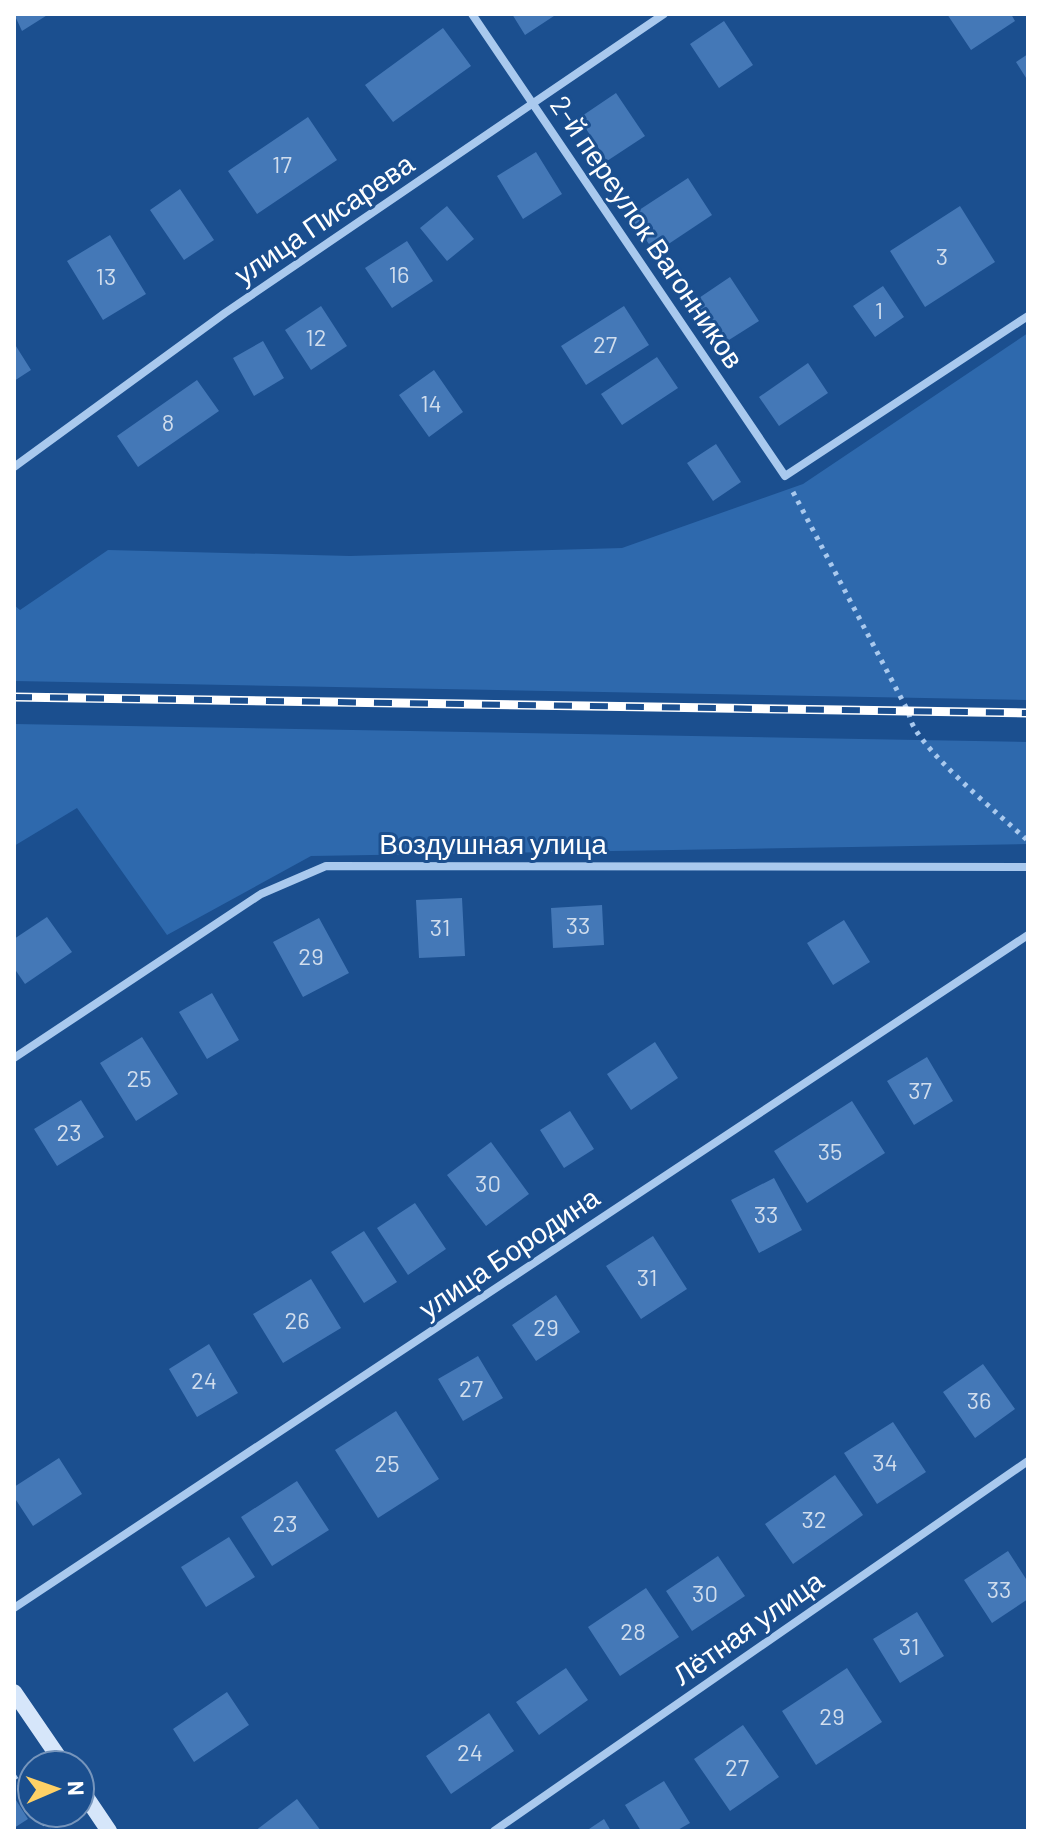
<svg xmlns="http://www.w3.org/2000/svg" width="1042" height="1845" font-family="Barlow,sans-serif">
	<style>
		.green { fill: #2e69ad }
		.building { fill: #4478b7 }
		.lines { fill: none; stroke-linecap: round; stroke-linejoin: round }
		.path { stroke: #a9c9ee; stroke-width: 5; stroke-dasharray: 4 6; stroke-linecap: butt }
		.street { stroke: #a9c9ee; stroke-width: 8 }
		.secondary { stroke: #d6e6fa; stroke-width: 16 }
		.rail-casing { stroke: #fff; stroke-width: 9 }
		.rail { stroke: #1b4f8f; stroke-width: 6; stroke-dasharray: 18; stroke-linecap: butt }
		.labels { text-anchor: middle; stroke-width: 6; stroke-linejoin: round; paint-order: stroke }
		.number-label { font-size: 24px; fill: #d0dded }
		.street-label { font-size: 28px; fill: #fff; stroke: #1b4f8f }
	</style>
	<rect width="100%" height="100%" fill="#1b4f8f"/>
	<path class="green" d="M 1028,333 L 1028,700 L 14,681 L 14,605 L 20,610 L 108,550 L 350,556 L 622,548 L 803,484 Z
		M 14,724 L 1028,742 L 1028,844 L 311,856 L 167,935 L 77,808 L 14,846 Z"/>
	<path class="building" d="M 14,14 L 49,14 L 22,31 Z
		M 512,14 L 557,14 L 525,35 Z
		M 947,14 L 1011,14 L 1015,21 L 971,50 Z
		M 724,21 L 753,65 L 719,88 L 690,44 Z
		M 443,28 L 471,66 L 393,122 L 365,85 Z
		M 1028,54 L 1028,81 L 1016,62 Z
		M 616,93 L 645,136 L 607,161 L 579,118 Z
		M 308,117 L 337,160 L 257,214 L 228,171 Z
		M 536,152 L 562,194 L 523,219 L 497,176 Z
		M 688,178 L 712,215 L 655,253 L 630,216 Z
		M 180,189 L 214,240 L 184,260 L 150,210 Z
		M 447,206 L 474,239 L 447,261 L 420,228 Z
		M 960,206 L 995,262 L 925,307 L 890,251 Z
		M 110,235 L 146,294 L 103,320 L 67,261 Z
		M 407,241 L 433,281 L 392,308 L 365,268 Z
		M 730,277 L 759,321 L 721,345 L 693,302 Z
		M 883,286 L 904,317 L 875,337 L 853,306 Z
		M 321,306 L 347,346 L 311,370 L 285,330 Z
		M 624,306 L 649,345 L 586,385 L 561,346 Z
		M 263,341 L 284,378 L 254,396 L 233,358 Z
		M 14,343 L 31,370 L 14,381 Z
		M 657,357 L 678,388 L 622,425 L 601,394 Z
		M 808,363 L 828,393 L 779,426 L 759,397 Z
		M 434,370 L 463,412 L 429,437 L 399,395 Z
		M 197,380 L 219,411 L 138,467 L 117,436 Z
		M 716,444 L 741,482 L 713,501 L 687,463 Z
		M 462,898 L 465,956 L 419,958 L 416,900 Z
		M 602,905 L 604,945 L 553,948 L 551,908 Z
		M 47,917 L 72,952 L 25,984 L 14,968 L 14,939 Z
		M 319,918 L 349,973 L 303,997 L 273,942 Z
		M 844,920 L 870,962 L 833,985 L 807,943 Z
		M 212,993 L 239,1040 L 207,1059 L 179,1012 Z
		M 142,1037 L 178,1094 L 136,1121 L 100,1063 Z
		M 655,1042 L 678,1078 L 631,1110 L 607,1074 Z
		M 927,1057 L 953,1101 L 914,1125 L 887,1081 Z
		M 81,1100 L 104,1137 L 57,1166 L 34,1129 Z
		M 852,1101 L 885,1153 L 807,1203 L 774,1151 Z
		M 570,1111 L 594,1149 L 564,1168 L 540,1130 Z
		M 491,1142 L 529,1194 L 486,1226 L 447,1175 Z
		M 774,1178 L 802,1230 L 759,1253 L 731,1200 Z
		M 415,1203 L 446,1249 L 408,1275 L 377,1228 Z
		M 364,1231 L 397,1282 L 364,1303 L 331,1252 Z
		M 653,1236 L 687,1289 L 641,1319 L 606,1266 Z
		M 311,1279 L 341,1328 L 283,1363 L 253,1314 Z
		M 556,1295 L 580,1332 L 536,1361 L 512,1325 Z
		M 209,1344 L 238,1393 L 197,1417 L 169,1369 Z
		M 478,1356 L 503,1398 L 463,1421 L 438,1379 Z
		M 983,1364 L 1015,1409 L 975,1438 L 943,1392 Z
		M 396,1411 L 439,1479 L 378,1518 L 335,1450 Z
		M 893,1422 L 926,1472 L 877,1504 L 844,1453 Z
		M 59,1458 L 82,1494 L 33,1526 L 14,1497 L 14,1487 Z
		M 835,1475 L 863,1515 L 793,1564 L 765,1524 Z
		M 297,1481 L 329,1530 L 272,1566 L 241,1517 Z
		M 229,1537 L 255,1577 L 206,1607 L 181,1567 Z
		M 1008,1551 L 1028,1582 L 1028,1599 L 992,1623 L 964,1580 Z
		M 718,1556 L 745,1596 L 692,1631 L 666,1591 Z
		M 646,1588 L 679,1637 L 620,1676 L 588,1627 Z
		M 917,1612 L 944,1656 L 900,1683 L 873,1639 Z
		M 566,1668 L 588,1700 L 539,1735 L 516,1702 Z
		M 847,1668 L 882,1722 L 816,1765 L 782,1711 Z
		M 227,1692 L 249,1725 L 194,1762 L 173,1729 Z
		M 489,1713 L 514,1751 L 451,1794 L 426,1756 Z
		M 743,1725 L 779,1777 L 730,1811 L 694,1759 Z
		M 664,1781 L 690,1823 L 676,1831 L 641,1831 L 625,1805 Z
		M 14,1797 L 28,1819 L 14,1828 Z
		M 297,1799 L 321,1831 L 255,1831 Z
		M 604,1819 L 611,1831 L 586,1831 Z"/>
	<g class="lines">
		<path class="path" d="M 793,492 L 909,713 C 910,743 1003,817 1028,841
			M 14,1776 L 32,1804
			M 38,1813 L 49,1831"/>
		<path class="street" d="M 472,14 L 785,476 L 1028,316
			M 14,467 L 225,313 L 664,14
			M 14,1058 L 261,894 L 326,866 L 1028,867
			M 14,1608 L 1028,935
			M 494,1831 L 1028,1461"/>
		<path class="secondary" d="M 14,1692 L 64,1765
			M 80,1788 L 109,1831"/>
		<defs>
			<path id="rail" d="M 14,697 L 1028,713"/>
		</defs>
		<use href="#rail" class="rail-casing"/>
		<use href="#rail" class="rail"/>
	</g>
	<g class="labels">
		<g class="number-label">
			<text x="282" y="173">17</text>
			<text x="942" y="265">3</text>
			<text x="399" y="283">16</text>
			<text x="106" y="285">13</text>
			<text x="879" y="319">1</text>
			<text x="316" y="346">12</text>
			<text x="605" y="353">27</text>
			<text x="431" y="412">14</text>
			<text x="168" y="431">8</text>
			<text x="578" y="934">33</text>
			<text x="440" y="936">31</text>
			<text x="311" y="965">29</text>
			<text x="139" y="1087">25</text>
			<text x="920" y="1099">37</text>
			<text x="69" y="1141">23</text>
			<text x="830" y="1160">35</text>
			<text x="488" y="1192">30</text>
			<text x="766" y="1223">33</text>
			<text x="647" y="1286">31</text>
			<text x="297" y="1329">26</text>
			<text x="546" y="1336">29</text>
			<text x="204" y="1389">24</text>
			<text x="471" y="1397">27</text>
			<text x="979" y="1409">36</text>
			<text x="885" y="1471">34</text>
			<text x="387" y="1472">25</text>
			<text x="814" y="1528">32</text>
			<text x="285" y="1532">23</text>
			<text x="999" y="1598">33</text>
			<text x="705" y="1602">30</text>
			<text x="633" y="1640">28</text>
			<text x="909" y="1655">31</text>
			<text x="832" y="1725">29</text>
			<text x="470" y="1761">24</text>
			<text x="737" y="1776">27</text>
		</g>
		<g class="street-label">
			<text transform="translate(324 219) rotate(-34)" y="10">улица Писарева</text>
			<text transform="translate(647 232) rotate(56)" y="10">2-й переулок Вагонников</text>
			<text x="493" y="854">Воздушная улица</text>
			<text transform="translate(509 1253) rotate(-34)" y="10">улица Бородина</text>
			<text transform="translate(748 1628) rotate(-35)" y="10">Лётная улица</text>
		</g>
	</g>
	<rect width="1042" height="1845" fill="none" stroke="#ffffff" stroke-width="32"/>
	<g transform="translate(56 1789) rotate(88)"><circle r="38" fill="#1b4f8f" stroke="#7695bc" stroke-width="2"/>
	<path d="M0-6L14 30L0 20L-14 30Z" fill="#ffd166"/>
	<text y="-12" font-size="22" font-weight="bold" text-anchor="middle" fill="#ffffff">N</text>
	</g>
</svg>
